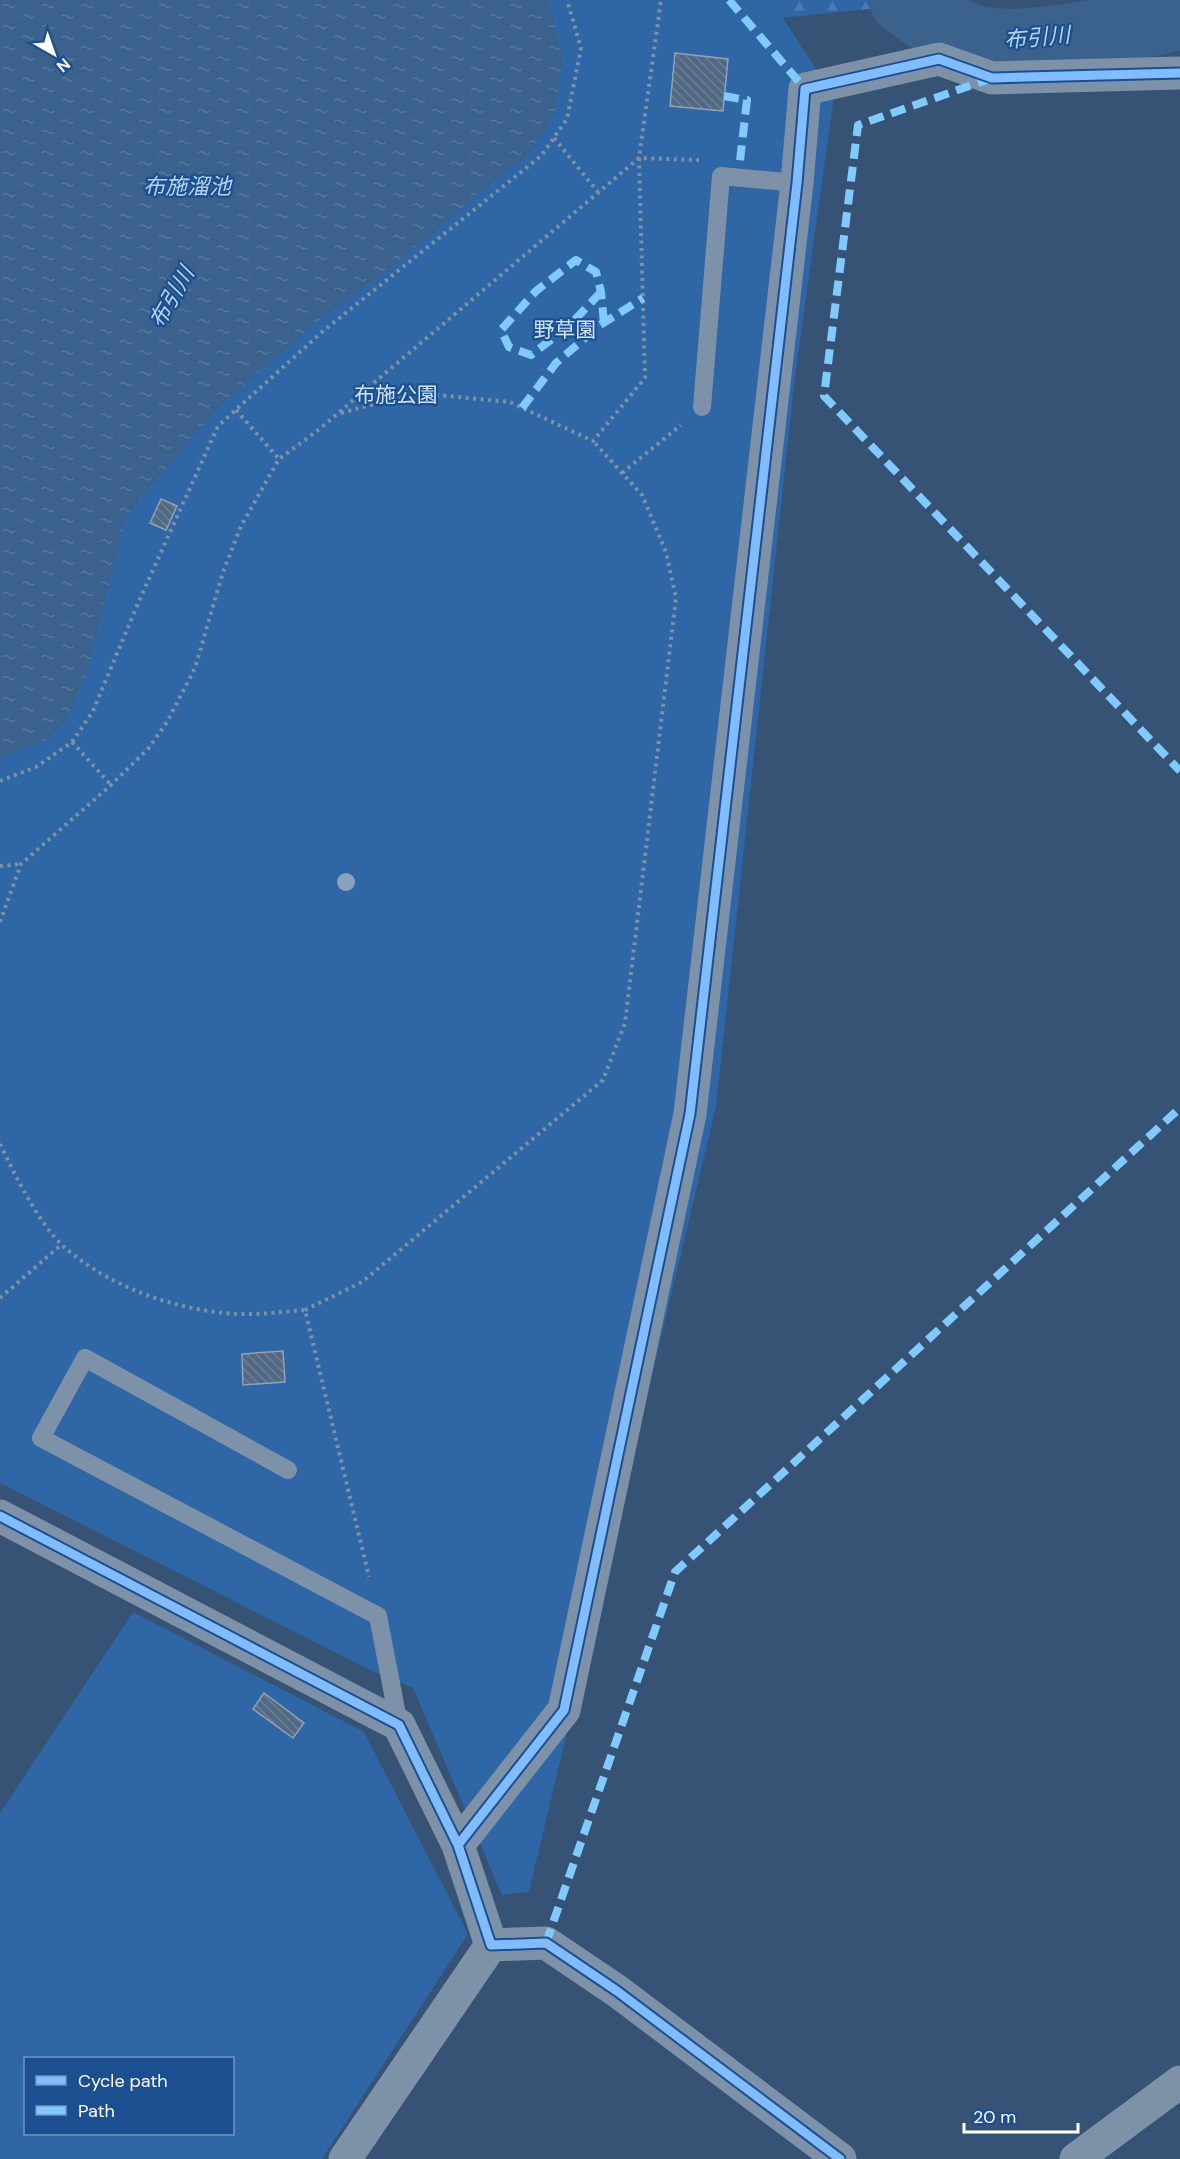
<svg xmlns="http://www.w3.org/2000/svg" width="1180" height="2159" font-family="'DM Sans','Noto Sans JP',sans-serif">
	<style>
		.forest { fill: url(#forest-firs) }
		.green { fill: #2f66a5; fill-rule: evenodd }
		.water { fill: url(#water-ripples) }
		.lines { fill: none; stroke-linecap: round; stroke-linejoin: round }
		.river { stroke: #3b618d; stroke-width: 68 }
		.building { fill: url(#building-back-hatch); stroke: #92a2b6; stroke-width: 1.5 }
		.path { stroke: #7d92a8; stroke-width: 4; stroke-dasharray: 3 4.5; stroke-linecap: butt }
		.service { stroke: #7d92a8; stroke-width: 18 }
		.minor { stroke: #7d92a8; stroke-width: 33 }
		.quiet { stroke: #80caff; stroke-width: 8; stroke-dasharray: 15 8; stroke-linecap: butt }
		.cycleway-casing { stroke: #1b4f8f; stroke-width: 13 }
		.cycleway { stroke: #80bcff; stroke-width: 9 }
		.tree { fill: #8aa2be }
		.labels { text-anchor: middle; stroke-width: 4.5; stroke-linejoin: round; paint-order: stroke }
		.park-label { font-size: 21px; fill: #cfe3fa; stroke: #1b4f8f }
		.water-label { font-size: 22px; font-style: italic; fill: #b5d3f5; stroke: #1b4f8f }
	</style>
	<defs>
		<pattern id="forest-firs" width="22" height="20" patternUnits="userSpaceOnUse" patternTransform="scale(1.5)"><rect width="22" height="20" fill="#2f66a5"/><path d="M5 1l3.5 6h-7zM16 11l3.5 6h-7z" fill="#4e7db2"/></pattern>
		<pattern id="water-ripples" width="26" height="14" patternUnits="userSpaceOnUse" patternTransform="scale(1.5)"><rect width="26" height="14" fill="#3b618d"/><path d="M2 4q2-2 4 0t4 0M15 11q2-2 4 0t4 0" fill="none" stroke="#58799e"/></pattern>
		<pattern id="building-back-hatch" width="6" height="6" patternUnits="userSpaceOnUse" patternTransform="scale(1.5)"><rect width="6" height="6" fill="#526984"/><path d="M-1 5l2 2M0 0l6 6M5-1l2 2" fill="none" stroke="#6c8096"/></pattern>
	</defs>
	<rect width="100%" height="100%" fill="#365274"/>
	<path class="forest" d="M 771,0 L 955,0 L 781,18 Z"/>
	<path class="green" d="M 0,0 L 771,0 L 834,96 L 795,377 L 716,1107 L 529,1892 L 502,1895 L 413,1688 L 374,1672 L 0,1483 Z
		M 133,1612 L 364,1732 L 468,1934 L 322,2159 L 0,2159 L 0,1813 ZM 26,2058 L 232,2058 L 232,2134 L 26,2134 Z"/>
	<path class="water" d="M 0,0 L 549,0 L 562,59 L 555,112 L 531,152 L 486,187 L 409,253 L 315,323 L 216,409 L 126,516 L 87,673 L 65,722 L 46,740 L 0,759 Z"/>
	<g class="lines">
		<path class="river" d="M 903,0 C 925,18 947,31 975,39 C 1023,52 1129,27 1180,16"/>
	</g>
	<path class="building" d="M 675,53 L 728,59 L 723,111 L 670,106 Z
		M 161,499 L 177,506 L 166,530 L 150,523 Z
		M 283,1351 L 285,1382 L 243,1385 L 242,1354 Z
		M 264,1693 L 304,1723 L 293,1738 L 253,1709 Z"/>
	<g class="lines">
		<path class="path" d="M 554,138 L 598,192
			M 236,410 L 279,459
			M 341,413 L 416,393 L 510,402 L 593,441 L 645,378 L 639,158 L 661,0
			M 622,473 L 681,425
			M 72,742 L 111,785
			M 0,781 L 36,767 L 72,742 L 93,711 L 139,601 L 218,426 L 322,332 L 541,156 L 567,119 L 581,48 L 567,0
			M 0,866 L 21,864
			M 0,922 L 21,864 L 111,785 L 148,749 L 167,722 L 195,668 L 223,572 L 241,526 L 279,459 L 317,431 L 639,158 L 699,160
			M 0,1144 C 15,1175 38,1222 62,1245 C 105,1284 166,1307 224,1313 C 251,1316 278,1312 305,1310 L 369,1577
			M 0,1298 L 62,1244
			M 305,1310 L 362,1282 L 603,1080 L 625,1023 L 676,598 L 666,552 L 642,495 L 593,441"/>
		<path class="service" d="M 702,407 L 721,176 L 797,183
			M 288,1470 L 85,1358 L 41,1438 L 378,1616 L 399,1725"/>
		<path class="minor" d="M 0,1516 L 399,1725 L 458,1845 L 491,1945 L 546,1943 L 617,1991 L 840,2159
			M 458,1845 L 564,1710 L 690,1114 L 797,183 L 805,89 L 939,59 L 992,78 L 1180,73
			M 345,2159 L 491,1945
			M 1076,2159 L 1180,2082"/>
		<path class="quiet" d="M 729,0 L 805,89
			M 992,78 L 858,125 L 824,396 L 1180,771
			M 724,96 L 747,100 L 740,161
			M 601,292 L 569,326 L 531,355 L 509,347 L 501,330 L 536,291 L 576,260 L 596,272 L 601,292 L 604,323
			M 522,408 L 556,363 L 600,325 L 643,298
			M 546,1943 L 675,1572 L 1180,1108"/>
		<defs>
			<path id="cycleway" d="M 0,1516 L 399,1725 L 458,1845 L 491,1945 L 546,1943 L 617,1991 L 840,2159
				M 458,1845 L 564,1710 L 690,1114 L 797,183 L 805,89 L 939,59 L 992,78 L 1180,73"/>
		</defs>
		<use href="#cycleway" class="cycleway-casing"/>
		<use href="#cycleway" class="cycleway"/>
	</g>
	<circle class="tree" cx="346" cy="882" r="9"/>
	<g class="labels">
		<g class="park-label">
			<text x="565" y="337">野草園</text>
			<text x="396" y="402">布施公園</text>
		</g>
		<g class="water-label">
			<text transform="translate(1037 37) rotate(-5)" y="8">布引川</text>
			<text x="187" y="194">布施溜池</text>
			<text transform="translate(171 297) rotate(-60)" y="8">布引川</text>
		</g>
	</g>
	<rect x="24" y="2057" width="210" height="78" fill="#1b4f8f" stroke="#7695bc" stroke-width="1.5"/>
	<rect x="36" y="2076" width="30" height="9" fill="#80bcff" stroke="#7695bc" stroke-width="1.5"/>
	<text x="78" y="2087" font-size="18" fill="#ffffff">Cycle path</text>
	<rect x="36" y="2106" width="30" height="9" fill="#80caff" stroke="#7695bc" stroke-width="1.5"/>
	<text x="78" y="2117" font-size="18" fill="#ffffff">Path</text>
	<g transform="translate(54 54) rotate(140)" stroke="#1b4f8f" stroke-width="4.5" paint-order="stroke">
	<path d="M0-4.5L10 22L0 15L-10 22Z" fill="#ffffff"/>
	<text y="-9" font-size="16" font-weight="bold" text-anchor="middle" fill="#ffffff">N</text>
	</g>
	<path d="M964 2123v9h114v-9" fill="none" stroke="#ffffff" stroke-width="3"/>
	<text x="973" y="2123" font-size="18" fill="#ffffff" stroke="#1b4f8f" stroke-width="4.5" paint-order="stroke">20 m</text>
</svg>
